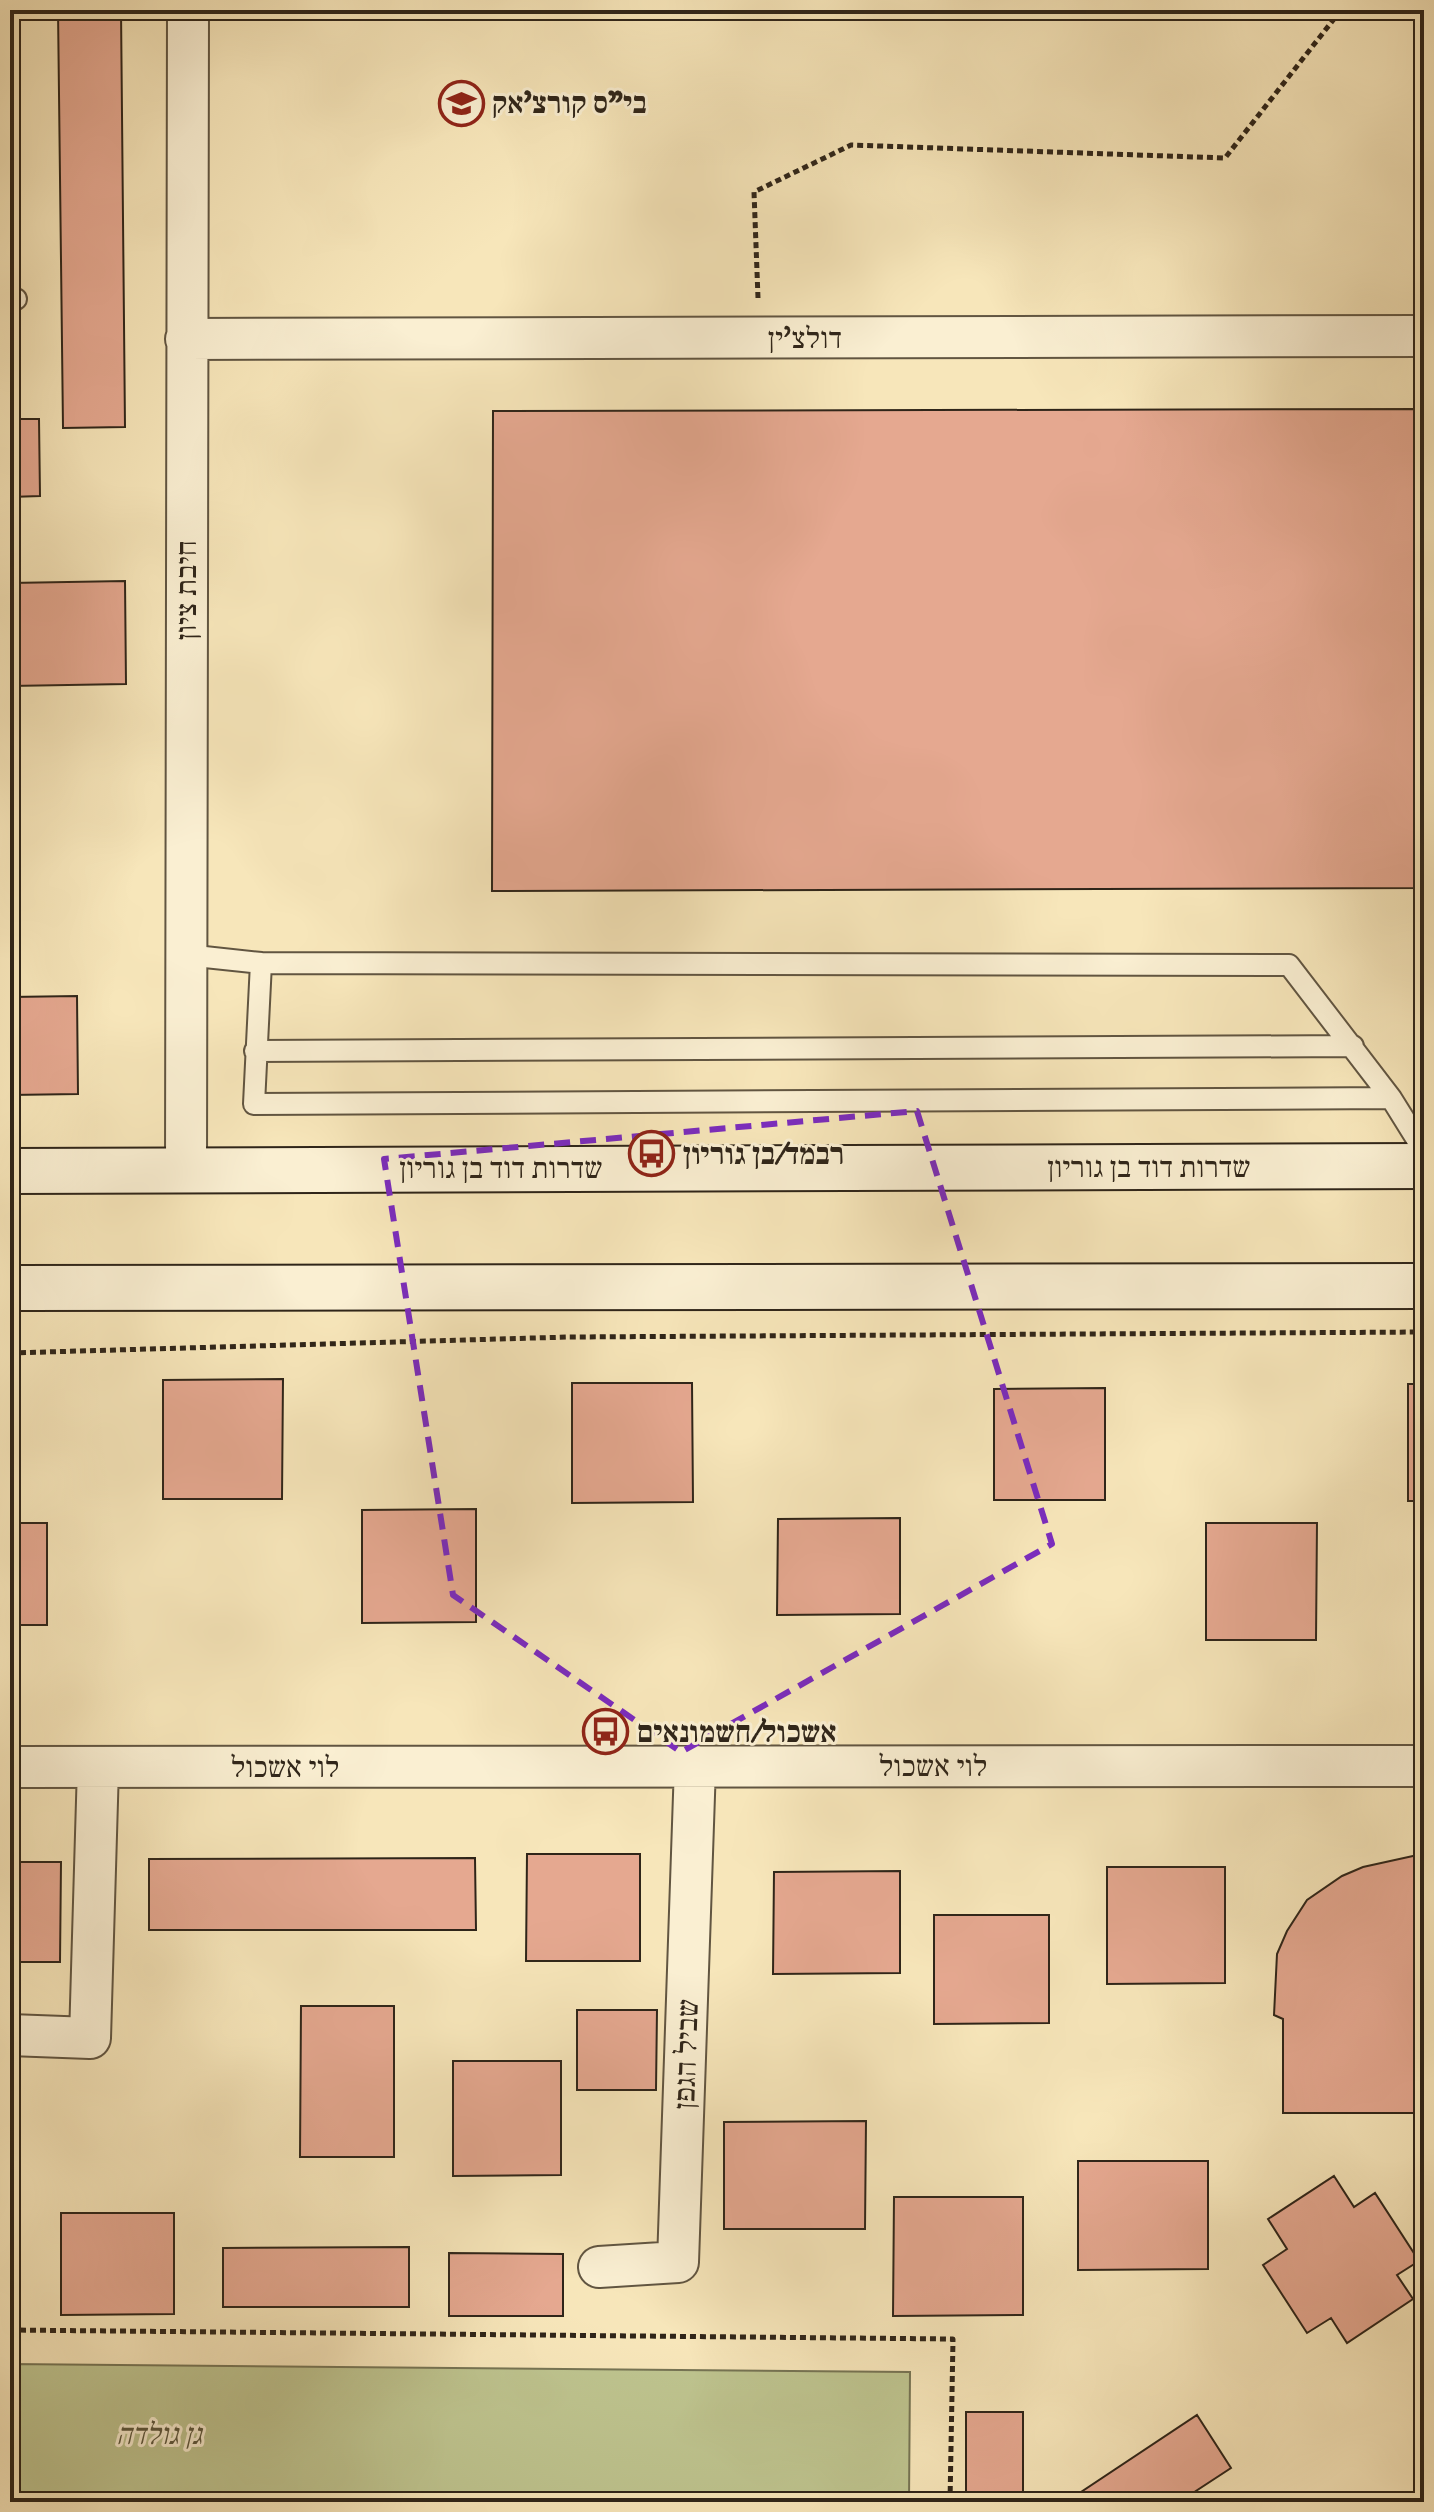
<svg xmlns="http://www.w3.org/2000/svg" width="1434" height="2512" font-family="'IM FELL English','Frank Ruhl Libre',serif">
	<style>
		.green { fill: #bec48f; stroke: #767454; stroke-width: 2 }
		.building { fill: #e5a890; stroke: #2f2519; stroke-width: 2 }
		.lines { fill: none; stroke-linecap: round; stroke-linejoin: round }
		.lane-casing { stroke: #615541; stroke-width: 24 }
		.street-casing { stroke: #615541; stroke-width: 44 }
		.secondary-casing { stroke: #2f2519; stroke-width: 48 }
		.path { stroke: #2f2519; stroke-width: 5; stroke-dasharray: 6 4; stroke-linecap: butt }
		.lane { stroke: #faefd2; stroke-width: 20 }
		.street { stroke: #faefd2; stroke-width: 40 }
		.secondary { stroke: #faefd2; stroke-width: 44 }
		.marked { fill: none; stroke: #7b2cbf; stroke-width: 6; stroke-dasharray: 16 10; stroke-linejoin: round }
		.labels { text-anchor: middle; stroke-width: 6; stroke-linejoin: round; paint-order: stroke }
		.poi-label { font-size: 30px; font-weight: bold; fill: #2f2519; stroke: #faefd2; text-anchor: start }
		.street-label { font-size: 30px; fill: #2f2519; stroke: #faefd2 }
		.park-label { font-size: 30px; font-style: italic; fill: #5a553c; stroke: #faefd2 }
	</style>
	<rect width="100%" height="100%" fill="#f7e6ba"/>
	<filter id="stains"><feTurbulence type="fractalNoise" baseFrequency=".0025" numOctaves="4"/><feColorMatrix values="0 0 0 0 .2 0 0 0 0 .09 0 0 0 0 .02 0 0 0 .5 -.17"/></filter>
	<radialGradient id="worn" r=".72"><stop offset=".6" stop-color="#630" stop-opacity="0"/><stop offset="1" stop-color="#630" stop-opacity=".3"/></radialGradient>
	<path class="green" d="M 10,2364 L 910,2372 L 909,2502 L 10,2502 Z"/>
	<path class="building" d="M 58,10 L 121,10 L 125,427 L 63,428 Z
		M 1424,409 L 1424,888 L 492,891 L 493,411 Z
		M 10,419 L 39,419 L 40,496 L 10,497 Z
		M 125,581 L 126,684 L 10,686 L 10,583 Z
		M 77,996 L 78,1094 L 10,1095 L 10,997 Z
		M 283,1379 L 282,1499 L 163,1499 L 163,1380 Z
		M 572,1383 L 692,1383 L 693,1502 L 572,1503 Z
		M 1408,1384 L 1424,1384 L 1424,1501 L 1408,1501 Z
		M 1105,1388 L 1105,1500 L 994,1500 L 994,1389 Z
		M 476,1509 L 476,1622 L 362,1623 L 362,1510 Z
		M 900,1518 L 900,1614 L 777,1615 L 778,1519 Z
		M 10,1523 L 47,1523 L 47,1625 L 10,1625 Z
		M 1206,1523 L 1317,1523 L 1316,1640 L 1206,1640 Z
		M 527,1854 L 640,1854 L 640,1961 L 526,1961 Z
		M 1422,1854 L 1424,1854 L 1424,2113 L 1283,2113 L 1283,2019 L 1274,2015 L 1277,1954 L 1287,1931 L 1307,1900 L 1342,1876 L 1363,1867 Z
		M 475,1858 L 476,1930 L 149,1930 L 149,1859 Z
		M 10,1862 L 61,1862 L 60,1962 L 10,1962 Z
		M 1107,1867 L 1225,1867 L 1225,1983 L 1107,1984 Z
		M 900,1871 L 900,1973 L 773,1974 L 774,1872 Z
		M 934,1915 L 1049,1915 L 1049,2023 L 934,2024 Z
		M 301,2006 L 394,2006 L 394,2157 L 300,2157 Z
		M 577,2010 L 657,2010 L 656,2090 L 577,2090 Z
		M 453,2061 L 561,2061 L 561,2175 L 453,2176 Z
		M 866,2121 L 865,2229 L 724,2229 L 724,2122 Z
		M 10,2161 L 20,2161 L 20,2271 L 10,2271 Z
		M 1078,2161 L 1208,2161 L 1208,2269 L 1078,2270 Z
		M 1334,2176 L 1354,2207 L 1375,2193 L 1419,2261 L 1397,2275 L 1413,2299 L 1347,2343 L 1331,2318 L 1307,2333 L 1263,2265 L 1287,2249 L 1268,2219 Z
		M 894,2197 L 1023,2197 L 1023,2315 L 893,2316 Z
		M 61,2213 L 174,2213 L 174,2314 L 61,2315 Z
		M 409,2247 L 409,2307 L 223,2307 L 223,2248 Z
		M 449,2253 L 563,2254 L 563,2316 L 449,2316 Z
		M 966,2412 L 1023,2412 L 1023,2495 L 966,2496 Z
		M 1197,2415 L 1231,2468 L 1179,2502 L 1066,2502 Z"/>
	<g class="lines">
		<defs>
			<path id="lane" d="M 10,299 L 16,299
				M 186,955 L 261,963 L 254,1104 L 1391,1098
				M 261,963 L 1289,965 L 1391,1098 L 1424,1151
				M 255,1051 L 1353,1046"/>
			<path id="street" d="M 186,339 L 1424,336
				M 186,1169 L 188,10
				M 10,1767 L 1424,1766
				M 10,2035 L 90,2038 L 98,1767
				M 599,2267 L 678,2262 L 695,1766"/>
			<path id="secondary" d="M 10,1171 L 1424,1166
				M 10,1288 L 1424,1286"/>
		</defs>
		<use href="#lane" class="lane-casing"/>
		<use href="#street" class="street-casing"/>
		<use href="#secondary" class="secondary-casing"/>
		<path class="path" d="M 758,298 L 754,192 L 851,145 L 1225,158 L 1341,10
			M 10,1353 L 569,1337 L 1424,1332
			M 10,2330 L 953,2339 L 950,2502"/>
		<use href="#lane" class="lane"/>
		<use href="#street" class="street"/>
		<use href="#secondary" class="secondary"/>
	</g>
	<path class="marked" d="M 917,1111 L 1052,1544 L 681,1752 L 453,1595 L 384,1159 Z"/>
	<defs>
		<symbol id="school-ring" viewBox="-11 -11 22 22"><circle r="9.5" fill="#faefd2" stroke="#8f2418" stroke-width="1.5"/><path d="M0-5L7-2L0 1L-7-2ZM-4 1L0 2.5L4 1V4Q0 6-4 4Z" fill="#8f2418"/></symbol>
		<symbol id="bus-ring" viewBox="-11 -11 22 22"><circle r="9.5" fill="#faefd2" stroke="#8f2418" stroke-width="1.5"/><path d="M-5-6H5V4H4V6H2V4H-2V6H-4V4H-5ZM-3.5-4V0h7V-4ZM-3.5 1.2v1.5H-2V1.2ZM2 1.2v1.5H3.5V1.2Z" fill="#8f2418"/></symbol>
	</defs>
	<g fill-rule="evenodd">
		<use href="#school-ring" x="436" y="78" width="51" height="51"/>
		<use href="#bus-ring" x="626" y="1128" width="51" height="51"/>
		<use href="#bus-ring" x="580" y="1706" width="51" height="51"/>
	</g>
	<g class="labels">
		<g class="poi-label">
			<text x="492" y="113">בי"ס קורצ'אק</text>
			<text x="683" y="1164">רבמד/בן גוריון</text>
			<text x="637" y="1742">אשכול/חשמונאים</text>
		</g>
		<g class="street-label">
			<text x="805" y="348">דולצ'ין</text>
			<text transform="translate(186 590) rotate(-90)" y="10">חיבת ציון</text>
			<text x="1149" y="1177">שדרות דוד בן גוריון</text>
			<text x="501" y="1178">שדרות דוד בן גוריון</text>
			<text x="933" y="1776">לוי אשכול</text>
			<text x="285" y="1777">לוי אשכול</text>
			<text transform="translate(686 2054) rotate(-88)" y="10">שביל הגפן</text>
		</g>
		<g class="park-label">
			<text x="159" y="2444">גן גולדה</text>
		</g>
	</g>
	<rect width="1434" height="2512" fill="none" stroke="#f7e6ba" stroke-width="40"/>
	<rect x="12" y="12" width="1410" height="2488" fill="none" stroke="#2f2519" stroke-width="4"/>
	<rect x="20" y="20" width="1394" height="2472" fill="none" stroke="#2f2519" stroke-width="2"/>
	<rect width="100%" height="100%" filter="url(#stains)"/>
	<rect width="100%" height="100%" fill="url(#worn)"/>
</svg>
